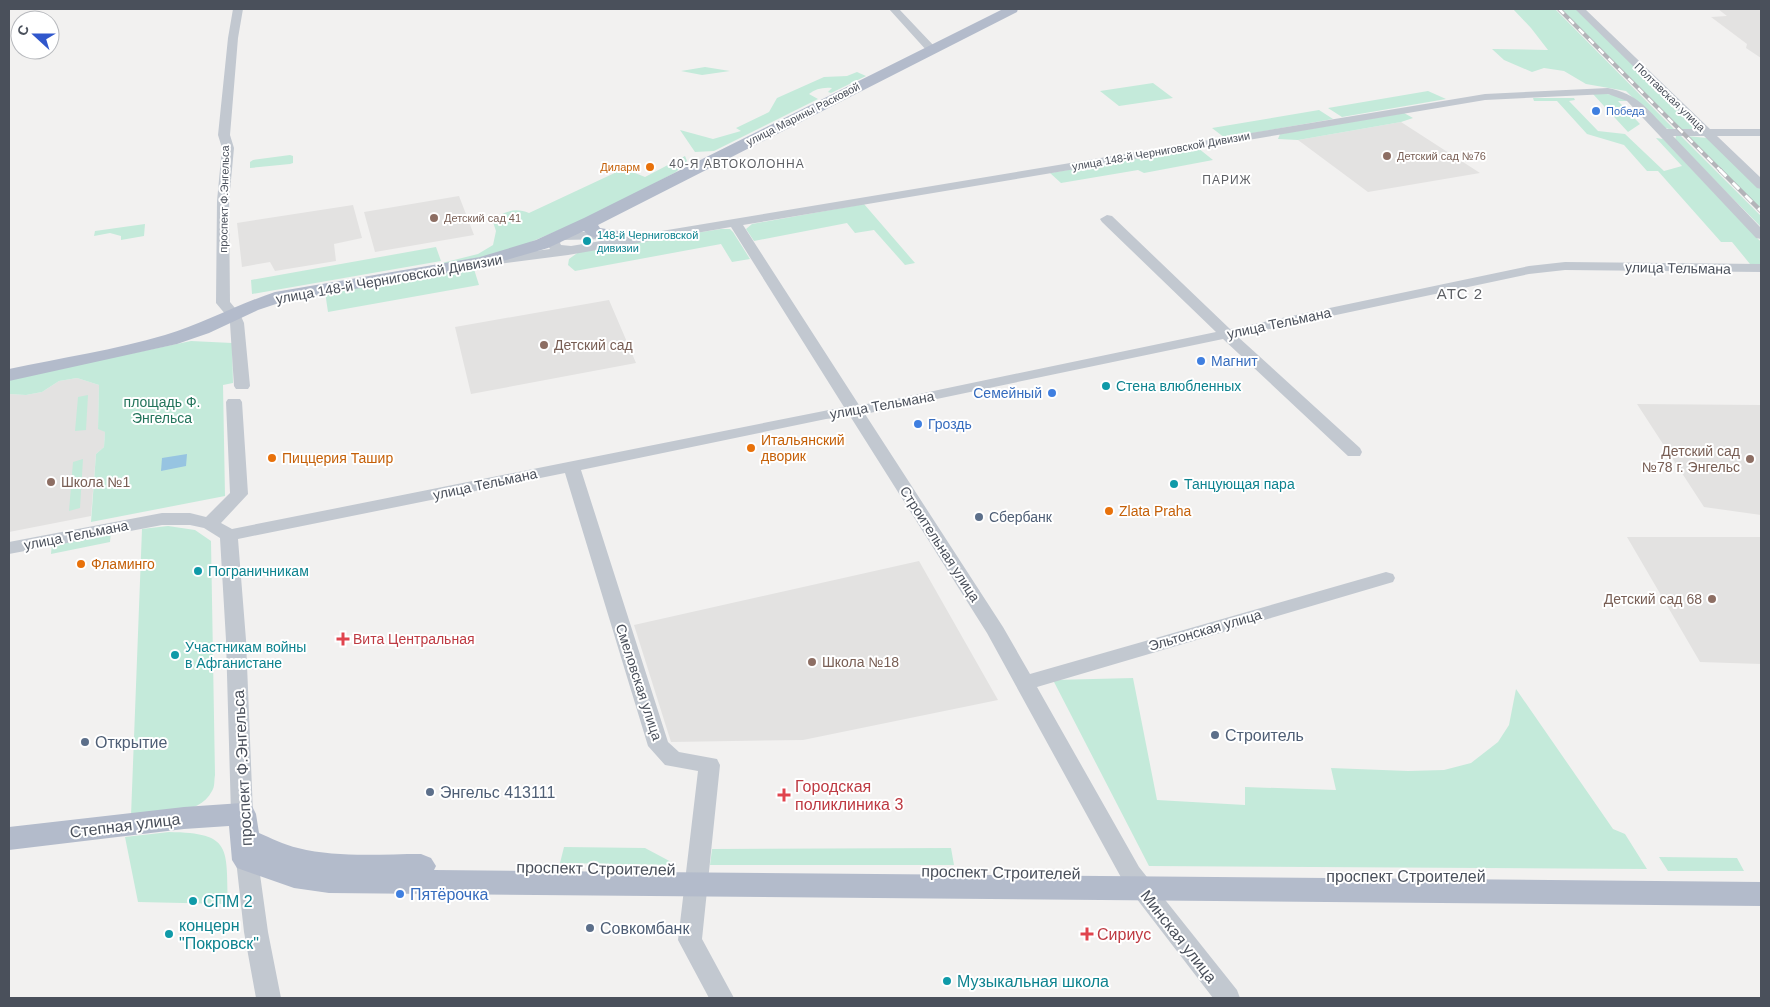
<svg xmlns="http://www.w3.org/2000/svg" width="1770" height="1007" font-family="Helvetica,sans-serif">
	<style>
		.education { fill: #e3e2e1 }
		.green { fill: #c4eada }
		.water { fill: #97c4e1 }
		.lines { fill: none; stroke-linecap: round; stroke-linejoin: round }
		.minor { fill: #c2c8d0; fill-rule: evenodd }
		.major { fill: #b3bbcb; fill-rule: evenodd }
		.rail-far1-casing { stroke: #b3b4b9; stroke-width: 4 }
		.rail-casing { stroke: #b3b4b9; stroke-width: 4.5 }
		.rail-far1 { stroke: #fff; stroke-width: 2.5; stroke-dasharray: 7; stroke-linecap: butt }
		.rail { stroke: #fff; stroke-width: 3; stroke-dasharray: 9; stroke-linecap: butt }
		.shop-dot { fill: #3f7fe0; stroke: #fff; stroke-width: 2 }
		.education-dot { fill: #8d6e63; stroke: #fff; stroke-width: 2 }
		.food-dot { fill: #e8710a; stroke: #fff; stroke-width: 2 }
		.culture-dot { fill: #0f9aa8; stroke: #fff; stroke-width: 2 }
		.service-dot { fill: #5c6f8a; stroke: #fff; stroke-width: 2 }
		.health-dot { fill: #e0444e; stroke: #fff; stroke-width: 2 }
		.labels { text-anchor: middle; stroke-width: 4; stroke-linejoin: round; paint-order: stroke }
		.far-street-label { font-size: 11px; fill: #4a505b; stroke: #fff }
		.far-shop-label { font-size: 11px; fill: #366cbe; stroke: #fff; text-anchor: start }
		.far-education-label { font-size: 11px; fill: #785e54; stroke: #fff; text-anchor: start }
		.far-food-label { font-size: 11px; fill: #c56008; stroke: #fff; text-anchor: end }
		.far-culture-label { font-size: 11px; fill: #0d838f; stroke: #fff; text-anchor: start }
		.far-neighbourhood-label { font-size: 12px; letter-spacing: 1px; fill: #5d5f64; stroke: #fff }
		.street-label { font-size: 14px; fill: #4a505b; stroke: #fff }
		.education-label { font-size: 14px; fill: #785e54; stroke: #fff; text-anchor: start }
		.shop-label { font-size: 14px; fill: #366cbe; stroke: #fff; text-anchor: start }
		.culture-label { font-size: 14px; fill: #0d838f; stroke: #fff; text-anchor: start }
		.park-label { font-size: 14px; fill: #23745b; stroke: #fff }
		.food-label { font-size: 14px; fill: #c56008; stroke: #fff; text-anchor: start }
		.service-label { font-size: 14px; fill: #4e5e75; stroke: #fff; text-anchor: start }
		.health-label { font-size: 14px; fill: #be3a42; stroke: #fff; text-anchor: start }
		.neighbourhood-label { font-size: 15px; letter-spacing: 1px; fill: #5d5f64; stroke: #fff }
		.near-service-label { font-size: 16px; fill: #4e5e75; stroke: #fff; text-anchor: start }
		.near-street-label { font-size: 16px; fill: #4a505b; stroke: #fff }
		.near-health-label { font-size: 16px; fill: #be3a42; stroke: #fff; text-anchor: start }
		.near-shop-label { font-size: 16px; fill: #366cbe; stroke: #fff; text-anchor: start }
		.near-culture-label { font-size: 16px; fill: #0d838f; stroke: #fff; text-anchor: start }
	</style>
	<rect width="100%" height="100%" fill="#f2f1f0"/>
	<path class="education" d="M 1718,9 L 1761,9 L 1761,58 L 1746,48 L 1747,44 L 1711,17 L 1727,16 Z
		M 1401,122 L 1480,173 L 1368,192 L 1298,140 Z
		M 459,196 L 474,235 L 375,252 L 364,212 Z
		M 353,205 L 362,238 L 334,244 L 336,261 L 275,271 L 270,262 L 242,267 L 237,223 Z
		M 609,300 L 636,363 L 471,394 L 455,327 Z
		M 77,378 L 99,385 L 98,428 L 105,432 L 104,447 L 96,454 L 91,516 L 9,532 L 9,394 L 26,395 L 42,392 L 59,381 Z
		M 1637,404 L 1761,405 L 1761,515 L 1704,507 Z
		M 1627,537 L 1761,537 L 1761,664 L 1700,662 Z
		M 919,561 L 998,700 L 803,740 L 671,742 L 634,625 Z"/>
	<path class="green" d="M 1513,9 L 1555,9 L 1676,131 L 1662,127 L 1626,91 L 1586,84 L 1564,71 L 1544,68 L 1532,72 L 1504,60 L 1492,49 L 1548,50 L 1531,28 Z
		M 1559,9 L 1576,9 L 1698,129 L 1682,131 Z
		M 705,67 L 730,71 L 702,75 L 681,71 Z
		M 857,72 L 866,76 L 831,93 L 828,92 L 832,88 C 823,87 815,89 809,94 L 818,99 L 714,151 L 695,152 L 680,130 L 713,139 L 741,131 L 736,128 L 769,112 L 777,98 L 824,77 L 847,76 Z
		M 1153,83 L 1173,98 L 1119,106 L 1100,91 Z
		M 1428,91 L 1446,99 L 1342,117 L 1328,108 Z
		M 1592,93 C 1604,93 1617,94 1627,101 L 1618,101 L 1640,124 L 1628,132 Z
		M 1533,98 L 1574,98 L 1575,100 L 1569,101 L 1598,131 L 1625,134 L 1664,171 L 1682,166 L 1656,138 L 1663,139 L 1761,242 L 1761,265 L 1750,264 L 1732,242 L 1721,242 L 1658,171 L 1647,171 L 1624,145 L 1587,134 L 1557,101 L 1534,101 Z
		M 1319,110 L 1333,119 L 1225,138 L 1212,128 Z
		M 1404,113 L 1413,118 L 1401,122 L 1298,140 L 1278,139 L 1280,134 Z
		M 1676,136 L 1681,136 L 1761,216 L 1761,227 L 1675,140 Z
		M 1687,136 L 1707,138 L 1716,145 L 1761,188 L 1761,210 Z
		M 1198,148 L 1213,160 L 1144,173 L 1138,170 L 1061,183 L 1050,173 Z
		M 290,155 L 293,156 L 293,163 L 290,164 L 250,168 L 250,162 L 253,160 Z
		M 685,156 L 687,161 L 676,172 L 595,215 L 507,252 L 410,271 L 478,254 L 493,245 L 496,231 L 492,219 C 505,212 515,207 529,213 L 621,170 L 625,169 L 645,177 Z
		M 864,204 L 915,263 L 905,265 L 874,230 L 855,233 L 847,223 L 754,241 L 746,229 L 752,224 Z
		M 145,224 L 144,236 L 121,240 L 121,236 L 110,233 L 94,236 L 95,231 Z
		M 721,229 L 730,229 L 733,232 L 750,259 L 732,262 L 721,244 L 575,271 L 568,265 L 569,259 L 580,251 Z
		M 436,247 L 441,261 L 252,294 L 251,280 Z
		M 473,266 L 479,285 L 328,312 L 325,292 Z
		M 191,341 L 232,343 L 233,383 L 223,385 L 225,496 L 91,522 L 96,454 L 104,447 L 105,432 L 98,429 L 99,385 L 77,378 L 59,381 L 42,392 L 26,395 L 9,394 L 9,379 Z
		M 88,395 L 86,430 L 75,431 L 78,397 Z
		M 83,459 L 80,508 L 69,511 L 73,462 Z
		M 168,526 L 195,530 L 211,541 L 215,775 C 214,780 215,787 212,791 C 199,817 155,813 131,816 L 142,529 Z
		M 111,532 L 110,542 L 51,554 L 52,543 Z
		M 1133,678 L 1157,800 L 1245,805 L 1245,787 L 1336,790 L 1331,768 L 1408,771 L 1444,770 L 1471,763 L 1498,742 L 1509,725 L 1516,689 L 1613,829 L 1625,834 L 1647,869 L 1149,866 L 1053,680 Z
		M 169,832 C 233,833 226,848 228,904 L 138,902 L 125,837 Z
		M 564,847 L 645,848 L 677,865 L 560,863 Z
		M 951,848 L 954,865 L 710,865 L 712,849 Z
		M 1659,857 L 1737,858 L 1744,871 L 1668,871 Z"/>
	<path class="water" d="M 187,454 L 186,466 L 161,471 L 162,458 Z"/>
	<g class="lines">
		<path class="minor" d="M 233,9 L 243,9 L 238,38 L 230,135 L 234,148 L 229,201 L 230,302 L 240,314 L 244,323 L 250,386 L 248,389 L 236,389 L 234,386 L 230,323 L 226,315 L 216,303 L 217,201 L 222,148 L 218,135 L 228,38 Z
			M 889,9 L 899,9 L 935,47 L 936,49 L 935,51 L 927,51 Z
			M 1575,9 L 1585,9 L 1710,129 L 1761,129 L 1761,136 L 1717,136 L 1761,178 L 1761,189 L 1757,188 L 1704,136 L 1673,136 L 1761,228 L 1761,239 L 1756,238 L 1627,101 L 1608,94 L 1485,100 L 743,225 L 859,405 L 881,402 L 1216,332 L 1102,222 L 1100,219 L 1107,215 L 1112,216 L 1230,329 L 1529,266 L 1565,262 L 1761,264 L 1761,272 L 1565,270 L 1529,274 L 1237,336 L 1360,448 L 1362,452 L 1360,456 L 1348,456 L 1223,339 L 865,414 L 1003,627 L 1030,674 L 1379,574 L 1386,572 L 1393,574 L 1395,578 L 1393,582 L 1037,687 L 1139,867 L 1237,990 L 1240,998 L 1213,998 L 1123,881 L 987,633 L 850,416 L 826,419 L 581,470 L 668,742 L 679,752 L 717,759 L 720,765 L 702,939 L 734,998 L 709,998 L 678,940 L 698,771 L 665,765 L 648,746 L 565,473 L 238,539 L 246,640 L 253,814 L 250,820 L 242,823 L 234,820 L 231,814 L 226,640 L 220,538 L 204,528 L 190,525 L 162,525 L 9,554 L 9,542 L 162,513 L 190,513 L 206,517 L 230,493 L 226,402 L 228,399 L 240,399 L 242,402 L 248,494 L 221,523 L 232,529 L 844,407 L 731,227 L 568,255 L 490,265 L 483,261 L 490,257 L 550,249 L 546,242 L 552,235 L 557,233 L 610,231 L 617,235 L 610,239 L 562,240 L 560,243 L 561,245 L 571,246 L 1485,94 L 1608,88 C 1639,95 1645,107 1667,129 L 1697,129 Z
			M 247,851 L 255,853 L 258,860 L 268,932 L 281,998 L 256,998 L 244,932 L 236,860 L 239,853 Z"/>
		<path class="major" d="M 1003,9 L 1018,9 L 1017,12 L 598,225 L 600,228 L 618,231 L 621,235 L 618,239 C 608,241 591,239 584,231 L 548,248 L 482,267 L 285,301 L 258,310 L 209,333 L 177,344 L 9,381 L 9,369 C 60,358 115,350 165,335 C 203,324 238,304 275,292 L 480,257 L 536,240 L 584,218 Z
			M 242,803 L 252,806 L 256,814 L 259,833 C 271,838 284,845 298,848 C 338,858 380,854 421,854 L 431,858 L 436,866 L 434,870 L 1761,882 L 1761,906 L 329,893 L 294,888 L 237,868 L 232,860 L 229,826 L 184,829 L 9,850 L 9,827 L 184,807 Z"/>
		<defs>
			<path id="rail-far1" d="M 1559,9 L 1721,171"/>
			<path id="rail" d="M 1720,170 L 1761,211"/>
		</defs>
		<use href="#rail-far1" class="rail-far1-casing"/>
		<use href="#rail" class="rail-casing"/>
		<use href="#rail-far1" class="rail-far1"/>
		<use href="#rail" class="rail"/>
	</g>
	<g class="shop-dot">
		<circle cx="1596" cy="111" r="5"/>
		<circle cx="1201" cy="361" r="5"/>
		<circle cx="1052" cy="393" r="5"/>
		<circle cx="918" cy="424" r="5"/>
		<circle cx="400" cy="894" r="5"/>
	</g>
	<g class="education-dot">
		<circle cx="1387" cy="156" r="5"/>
		<circle cx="434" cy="218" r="5"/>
		<circle cx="544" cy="345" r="5"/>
		<circle cx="1750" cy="459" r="5"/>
		<circle cx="51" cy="482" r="5"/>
		<circle cx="1712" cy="599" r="5"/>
		<circle cx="812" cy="662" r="5"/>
	</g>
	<g class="food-dot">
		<circle cx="650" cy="167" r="5"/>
		<circle cx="751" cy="448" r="5"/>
		<circle cx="272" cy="458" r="5"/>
		<circle cx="1109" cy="511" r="5"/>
		<circle cx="81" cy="564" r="5"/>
	</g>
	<g class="culture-dot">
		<circle cx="587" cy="241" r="5"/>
		<circle cx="1106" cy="386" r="5"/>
		<circle cx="1174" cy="484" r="5"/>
		<circle cx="198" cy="571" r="5"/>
		<circle cx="175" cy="655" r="5"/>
		<circle cx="193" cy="901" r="5"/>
		<circle cx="169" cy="934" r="5"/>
		<circle cx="947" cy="981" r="5"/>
	</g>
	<g class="service-dot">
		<circle cx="979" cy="517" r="5"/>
		<circle cx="1215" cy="735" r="5"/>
		<circle cx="85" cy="742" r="5"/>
		<circle cx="430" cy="792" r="5"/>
		<circle cx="590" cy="928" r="5"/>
	</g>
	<g class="health-dot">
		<path d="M340.5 631.5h5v5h5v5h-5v5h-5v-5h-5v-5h5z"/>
		<path d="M781.5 787.5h5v5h5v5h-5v5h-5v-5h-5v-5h5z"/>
		<path d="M1084.5 926.5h5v5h5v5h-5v5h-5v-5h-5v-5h5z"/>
	</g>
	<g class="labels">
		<g class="far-street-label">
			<text transform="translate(1670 97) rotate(44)" y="4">Полтавская улица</text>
			<text transform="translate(803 114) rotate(-27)" y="4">улица Марины Расковой</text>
			<text transform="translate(1161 151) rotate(-10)" y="4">улица 148-й Черниговской Дивизии</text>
			<text transform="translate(224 199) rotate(-89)" y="4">проспект Ф.Энгельса</text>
		</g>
		<g class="far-shop-label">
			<text x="1606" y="115">Победа</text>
		</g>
		<g class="far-education-label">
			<text x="1397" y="160">Детский сад №76</text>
			<text x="444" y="222">Детский сад 41</text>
		</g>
		<g class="far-food-label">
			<text x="640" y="171">Диларм</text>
		</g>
		<g class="far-culture-label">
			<text x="597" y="239">148-й Черниговской<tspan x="597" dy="13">дивизии</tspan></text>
		</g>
		<g class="far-neighbourhood-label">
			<text x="737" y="168">40-Я АВТОКОЛОННА</text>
			<text x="1227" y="184">ПАРИЖ</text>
		</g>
		<g class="street-label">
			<text transform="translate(1678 268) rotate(1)" y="5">улица Тельмана</text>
			<text transform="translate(389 279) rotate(-10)" y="5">улица 148-й Черниговской Дивизии</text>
			<text transform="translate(1279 323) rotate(-12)" y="5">улица Тельмана</text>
			<text transform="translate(882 405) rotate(-10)" y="5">улица Тельмана</text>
			<text transform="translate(485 484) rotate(-12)" y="5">улица Тельмана</text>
			<text transform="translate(76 535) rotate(-11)" y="5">улица Тельмана</text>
			<text transform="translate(940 544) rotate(57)" y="5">Строительная улица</text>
			<text transform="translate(1205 630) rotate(-16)" y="5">Эльтонская улица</text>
			<text transform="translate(639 682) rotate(72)" y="5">Смеловская улица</text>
		</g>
		<g class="education-label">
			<text x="554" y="350">Детский сад</text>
			<text x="1740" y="456" text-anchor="end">Детский сад<tspan x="1740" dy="16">№78 г. Энгельс</tspan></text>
			<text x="61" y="487">Школа №1</text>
			<text x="1702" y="604" text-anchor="end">Детский сад 68</text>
			<text x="822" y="667">Школа №18</text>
		</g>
		<g class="shop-label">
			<text x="1211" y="366">Магнит</text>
			<text x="1042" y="398" text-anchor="end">Семейный</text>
			<text x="928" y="429">Гроздь</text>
		</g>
		<g class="culture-label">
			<text x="1116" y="391">Стена влюбленных</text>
			<text x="1184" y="489">Танцующая пара</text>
			<text x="208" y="576">Пограничникам</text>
			<text x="185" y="652">Участникам войны<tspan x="185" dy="16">в Афганистане</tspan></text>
		</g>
		<g class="park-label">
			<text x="162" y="407">площадь Ф.<tspan x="162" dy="16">Энгельса</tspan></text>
		</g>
		<g class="food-label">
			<text x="761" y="445">Итальянский<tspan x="761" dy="16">дворик</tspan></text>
			<text x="282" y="463">Пиццерия Ташир</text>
			<text x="1119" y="516">Zlata Praha</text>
			<text x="91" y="569">Фламинго</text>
		</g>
		<g class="service-label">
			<text x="989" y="522">Сбербанк</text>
		</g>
		<g class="health-label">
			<text x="353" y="644">Вита Центральная</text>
		</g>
		<g class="neighbourhood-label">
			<text x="1460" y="299">АТС 2</text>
		</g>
		<g class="near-service-label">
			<text x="1225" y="741">Строитель</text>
			<text x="95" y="748">Открытие</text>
			<text x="440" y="798">Энгельс 413111</text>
			<text x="600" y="934">Совкомбанк</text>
		</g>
		<g class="near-street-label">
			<text transform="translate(242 768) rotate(-93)" y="6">проспект Ф.Энгельса</text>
			<text transform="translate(125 825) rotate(-7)" y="6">Степная улица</text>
			<text transform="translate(596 868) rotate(1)" y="6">проспект Строителей</text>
			<text transform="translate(1001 872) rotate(1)" y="6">проспект Строителей</text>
			<text x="1406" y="882">проспект Строителей</text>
			<text transform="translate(1179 936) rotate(52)" y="6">Минская улица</text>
		</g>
		<g class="near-health-label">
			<text x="795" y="792">Городская<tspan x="795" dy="18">поликлиника 3</tspan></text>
			<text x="1097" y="940">Сириус</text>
		</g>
		<g class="near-shop-label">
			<text x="410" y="900">Пятёрочка</text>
		</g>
		<g class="near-culture-label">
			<text x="203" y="907">СПМ 2</text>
			<text x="179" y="931">концерн<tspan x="179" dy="18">"Покровск"</tspan></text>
			<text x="957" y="987">Музыкальная школа</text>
		</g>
	</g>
	<rect width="1770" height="1007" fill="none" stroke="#4a505b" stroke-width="20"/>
	<g transform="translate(35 35) rotate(291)"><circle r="24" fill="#ffffff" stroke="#b7b9bd"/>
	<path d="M0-4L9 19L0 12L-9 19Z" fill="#3057cc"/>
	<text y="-8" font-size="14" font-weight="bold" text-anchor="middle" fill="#4a505b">С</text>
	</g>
</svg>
